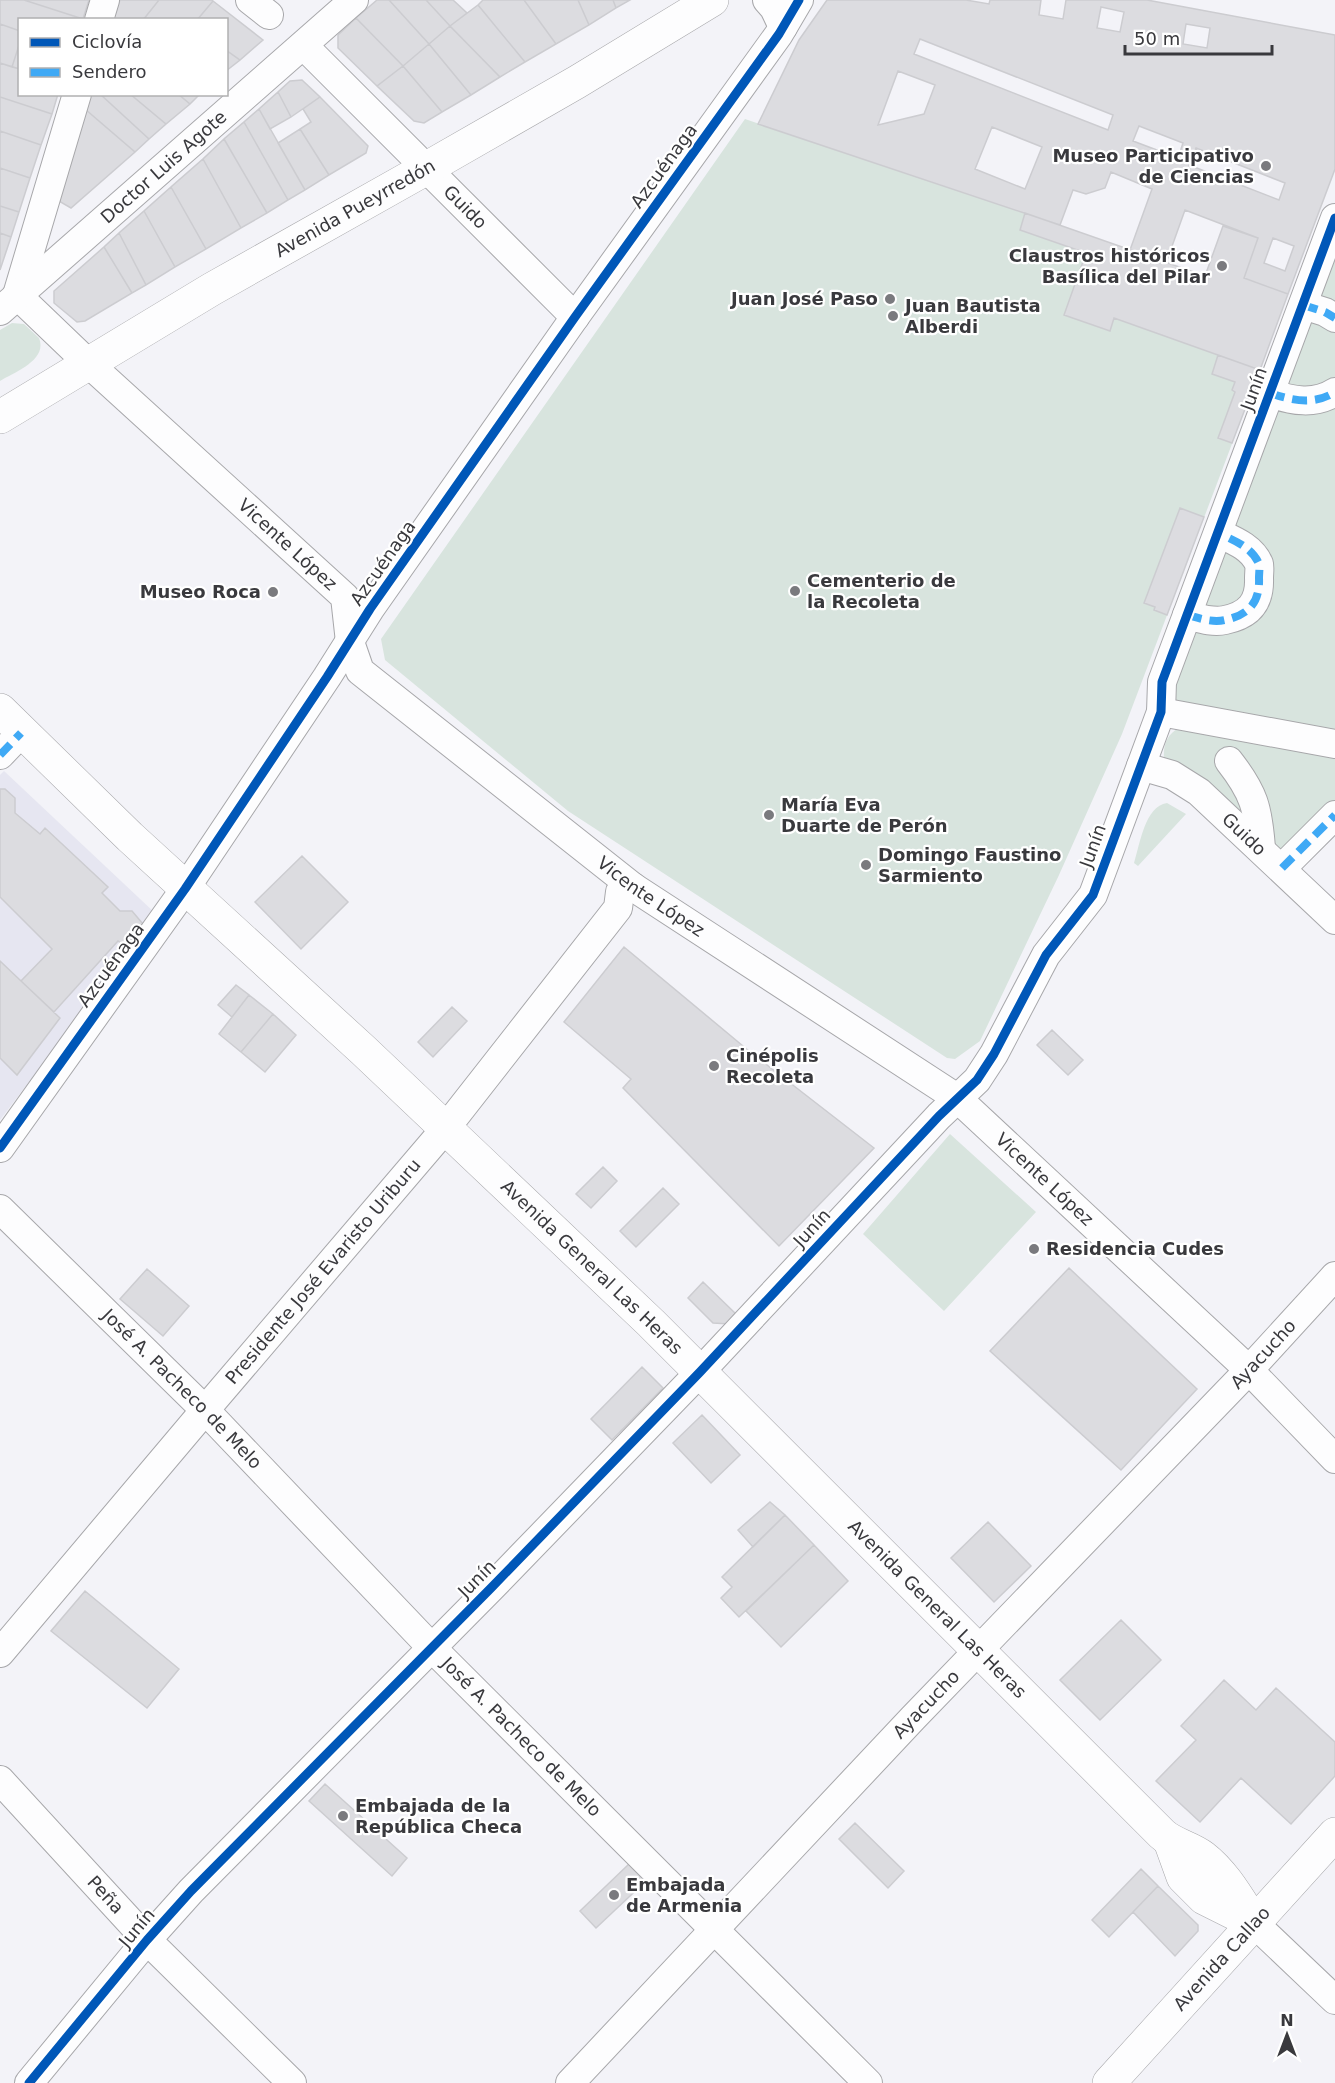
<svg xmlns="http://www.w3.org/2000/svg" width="1335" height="2083" font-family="'DejaVu Sans',sans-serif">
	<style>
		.built { fill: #e6e6f1 }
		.green { fill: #d8e4de }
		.building { fill: #dcdce0; stroke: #ccccd0; stroke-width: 1.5; fill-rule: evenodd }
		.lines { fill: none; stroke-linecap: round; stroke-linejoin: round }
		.minor-casing { stroke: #a7a7aa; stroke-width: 30 }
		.major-casing { stroke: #a7a7aa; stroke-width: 34 }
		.minor { stroke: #fdfdfe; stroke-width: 28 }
		.major { stroke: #fdfdfe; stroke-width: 33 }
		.quiet { stroke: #3fa9f5; stroke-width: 8; stroke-dasharray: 15 8; stroke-linecap: butt }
		.cycleway-casing { stroke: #fff; stroke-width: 13 }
		.cycleway { stroke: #0057b8; stroke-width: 9 }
		.poi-dot { fill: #7a7a7e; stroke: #fff; stroke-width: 2 }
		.labels { text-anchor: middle; stroke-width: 4.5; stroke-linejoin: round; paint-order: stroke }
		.poi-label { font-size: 18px; font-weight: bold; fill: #39393d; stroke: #fff; text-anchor: start }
		.street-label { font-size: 18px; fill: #39393d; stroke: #fff }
	</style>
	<rect width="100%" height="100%" fill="#f3f3f8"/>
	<path class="built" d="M 4,771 L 156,914 L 0,1120 L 0,775 Z"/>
	<path class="green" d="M 745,119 L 1025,213 L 1020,230 L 1086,253 L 1065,315 L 1109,331 L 1114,318 L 1260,370 L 1122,734 L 1059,875 L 980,1041 L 955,1059 L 947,1058 L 568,811 L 385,660 L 381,639 Z
		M 1335,218 L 1335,815 L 1286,864 L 1164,761 C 1163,745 1166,735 1180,727 L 1185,703 L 1162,696 Z
		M 12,323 L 24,324 L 39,338 C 48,360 15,372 0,381 L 0,330 Z
		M 1167,803 L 1186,814 L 1138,866 L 1134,863 C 1140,844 1145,806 1167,803 Z
		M 950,1134 L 1036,1212 L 944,1311 L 863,1234 Z"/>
	<path class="building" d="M 0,0 L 24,0 L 83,19 L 20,20 L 20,31 L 0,24 Z
		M 24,0 L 89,0 L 83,19 Z
		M 120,0 L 159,0 L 143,20 L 113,20 Z
		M 159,0 L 212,0 L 213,1 L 197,20 L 143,20 Z
		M 377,0 L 389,0 L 429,44 L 403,66 L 356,18 Z
		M 389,0 L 426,0 L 450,26 L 429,44 Z
		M 426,0 L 453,0 L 467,13 L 450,26 Z
		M 483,0 L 524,0 L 556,44 L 525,62 L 478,5 Z
		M 524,0 L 578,0 L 589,25 L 556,44 Z
		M 578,0 L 613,0 L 616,8 L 589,25 Z
		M 613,0 L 630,0 L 616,8 Z
		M 966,0 L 989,4 L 990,0 L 1041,0 L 1039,15 L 1063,19 L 1066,0 L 1147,0 L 1335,35 L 1335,169 L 1288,294 L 1244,278 L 1258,238 L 1185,210 L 1166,263 L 1130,250 L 1152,189 L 1111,172 L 1105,188 L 1086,194 L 1073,190 L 1060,225 L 758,124 L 799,40 L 827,0 ZM 1101,7 L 1124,12 L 1120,32 L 1097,28 ZM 1186,24 L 1210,28 L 1207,48 L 1183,44 ZM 920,39 L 1113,115 L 1108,130 L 914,54 ZM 898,71 L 935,85 L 924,114 L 878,125 ZM 1139,126 L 1183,143 L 1178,158 L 1133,141 ZM 992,127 L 1042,147 L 1025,189 L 975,169 ZM 1196,148 L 1285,183 L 1279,200 L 1189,165 ZM 1273,238 L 1294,246 L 1285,271 L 1264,263 Z
		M 213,1 L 263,40 L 240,60 L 226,50 L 226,20 L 197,20 Z
		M 478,5 L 525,62 L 500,77 L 450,26 Z
		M 356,18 L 403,66 L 377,86 L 338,48 L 338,35 Z
		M 0,24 L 20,31 L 20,42 L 12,67 L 0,63 Z
		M 450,26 L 500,77 L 471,95 L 429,44 Z
		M 20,42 L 20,69 L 12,67 Z
		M 429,44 L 471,95 L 442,112 L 403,66 Z
		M 226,50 L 240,60 L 226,71 Z
		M 0,63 L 20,69 L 20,94 L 58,94 L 52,114 L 0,97 Z
		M 403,66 L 442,112 L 424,123 L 414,121 L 377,86 Z
		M 302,80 L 320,97 L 291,117 L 278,92 L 290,81 Z
		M 278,92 L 291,117 L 270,129 L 259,109 Z
		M 90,94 L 100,94 L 149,139 L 135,152 L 85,109 Z
		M 100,94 L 130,94 L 166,124 L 149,139 Z
		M 130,94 L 178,94 L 190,104 L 166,124 Z
		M 178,94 L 200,94 L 190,104 Z
		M 0,97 L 52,114 L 41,145 L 0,131 Z
		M 320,97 L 368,146 L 366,153 L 329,175 L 300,129 L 311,122 L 303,109 Z
		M 85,109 L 135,152 L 71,208 L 57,200 Z
		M 259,109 L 305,190 L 288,200 L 244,122 Z
		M 244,122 L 288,200 L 267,213 L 224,139 Z
		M 300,129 L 329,175 L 305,190 L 278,143 Z
		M 0,131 L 41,145 L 30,178 L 0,168 Z
		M 224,139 L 267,213 L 241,228 L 203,159 Z
		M 203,159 L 241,228 L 206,249 L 171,187 Z
		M 0,168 L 30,178 L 19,212 L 0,206 Z
		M 171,187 L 206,249 L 175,267 L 144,211 Z
		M 0,206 L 19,212 L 11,237 L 0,233 Z
		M 144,211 L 175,267 L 146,285 L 119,233 Z
		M 1025,213 L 1205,276 L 1223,226 L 1258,238 L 1244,278 L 1288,294 L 1260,370 L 1114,318 L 1110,331 L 1064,315 L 1086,253 L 1020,230 Z
		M 0,233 L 11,237 L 0,270 Z
		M 119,233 L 146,285 L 132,293 L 104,247 Z
		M 104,247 L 132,293 L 85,321 L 77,322 L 54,303 L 54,291 Z
		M 1218,355 L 1260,370 L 1232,443 L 1218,438 L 1235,392 L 1232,390 L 1235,382 L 1212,374 Z
		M 1180,508 L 1204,517 L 1167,615 L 1154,610 L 1155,607 L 1144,603 Z
		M 0,789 L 5,789 L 15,798 L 15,813 L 40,834 L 45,828 L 108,887 L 102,893 L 120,911 L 132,911 L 143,924 L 130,943 L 121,943 L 118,941 L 54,1012 L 21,981 L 52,949 L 0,897 Z
		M 302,856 L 348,902 L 301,949 L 255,902 Z
		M 624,947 L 749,1051 L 874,1148 L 779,1246 L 623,1088 L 631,1079 L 564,1022 Z
		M 0,961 L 60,1018 L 17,1075 L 0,1058 Z
		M 236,985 L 249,995 L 232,1017 L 218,1005 Z
		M 249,995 L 273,1014 L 241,1052 L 219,1034 Z
		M 452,1007 L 467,1021 L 433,1057 L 418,1042 Z
		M 273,1014 L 296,1035 L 265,1072 L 241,1052 Z
		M 1052,1030 L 1083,1060 L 1068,1075 L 1037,1045 Z
		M 603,1167 L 617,1181 L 591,1208 L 576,1194 Z
		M 663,1188 L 679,1204 L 636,1247 L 620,1231 Z
		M 1069,1268 L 1197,1389 L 1121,1470 L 990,1351 Z
		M 147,1269 L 189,1306 L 163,1336 L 120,1299 Z
		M 703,1282 L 738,1316 L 730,1324 L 713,1323 L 688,1298 Z
		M 642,1367 L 663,1388 L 612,1440 L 591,1419 Z
		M 702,1415 L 740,1455 L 711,1483 L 673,1443 Z
		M 770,1502 L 785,1515 L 753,1547 L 738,1530 Z
		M 785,1515 L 814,1545 L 739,1617 L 721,1598 L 732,1587 L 722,1577 Z
		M 988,1522 L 1031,1566 L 994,1602 L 951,1558 Z
		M 814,1545 L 848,1581 L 781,1647 L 746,1611 Z
		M 85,1591 L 179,1669 L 147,1708 L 51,1631 Z
		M 1121,1620 L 1161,1660 L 1100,1720 L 1060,1680 Z
		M 1224,1680 L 1256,1710 L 1276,1688 L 1335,1742 L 1335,1776 L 1291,1824 L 1241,1778 L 1200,1822 L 1156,1781 L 1196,1740 L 1181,1726 Z
		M 325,1784 L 407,1858 L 392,1876 L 309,1801 Z
		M 855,1823 L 904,1871 L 888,1888 L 839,1839 Z
		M 630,1863 L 647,1880 L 596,1928 L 580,1911 Z
		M 1141,1869 L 1158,1886 L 1109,1937 L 1092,1920 Z
		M 1158,1886 L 1198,1925 L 1198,1931 L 1175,1956 L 1133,1912 Z"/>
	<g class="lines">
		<defs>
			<g id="minor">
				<path d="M 250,0 L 269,15"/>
				<path d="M 767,0 L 774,8 L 783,27"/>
				<path d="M 99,20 L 105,0"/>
				<path id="s1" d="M 304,46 L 575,317"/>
				<path id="s2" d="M 17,295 L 88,363 L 345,597 L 350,642 L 360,671 L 633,887 L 957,1098 L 1249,1370 L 1335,1459"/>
				<path d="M 17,295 L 77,94"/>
				<path d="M 1303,305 L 1325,312 L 1335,318"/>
				<path id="s3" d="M 0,311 L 354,0"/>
				<path d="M 1270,393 C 1292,401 1315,405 1335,392"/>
				<path d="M 1187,615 C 1199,618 1212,623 1225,620 C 1249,615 1260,602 1259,578 C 1259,573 1260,567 1259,564 C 1252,547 1233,540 1218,533"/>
				<path d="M 1161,712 L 1335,744"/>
				<path d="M 0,755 L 21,733"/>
				<path d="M 1229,761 C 1254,793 1258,808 1261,848"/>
				<path id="s4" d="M 1141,766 L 1172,775 L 1199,792 L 1335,920"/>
				<path d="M 1282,868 L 1335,815"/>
				<path d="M 0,1148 L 185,889 L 327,677 L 370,609 L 575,317 L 779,34 L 799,0"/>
				<path id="s5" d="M 0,1209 L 205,1410 L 431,1647 L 868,2083"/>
				<path id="s6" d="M 0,1653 L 205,1410 L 445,1129 L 618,908 L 620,892 L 633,887"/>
				<path id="s7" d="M 0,1780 L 147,1940 L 292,2083"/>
				<path d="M 1254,1923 L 1335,2000"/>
				<path d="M 29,2083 L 147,1940 L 191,1891 L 491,1588 L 700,1372 L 939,1116 L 977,1080 L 994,1054 L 1046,955 L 1093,895 L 1161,712 L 1162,682 L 1335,218"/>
				<path id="s8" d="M 570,2083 L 913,1718 L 1249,1370 L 1335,1276"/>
			</g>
			<g id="major">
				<path id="s9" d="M 0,417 L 212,289 L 427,168 L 577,82 L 712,0"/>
				<path id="s10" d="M 0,710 L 130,837 L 363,1050 L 651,1323 L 1162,1834 C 1174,1845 1190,1847 1203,1857 C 1225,1874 1239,1900 1254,1923"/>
				<path d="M 1170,1841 L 1183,1877 L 1204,1898 L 1254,1923"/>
				<path id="s11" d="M 1109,2083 L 1335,1834"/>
			</g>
		</defs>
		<use href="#minor" class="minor-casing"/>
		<use href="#major" class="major-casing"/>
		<use href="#minor" class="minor"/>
		<use href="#major" class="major"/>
		<path class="quiet" d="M 1303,305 L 1325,312 L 1335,318
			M 1270,393 C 1292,401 1315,405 1335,392
			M 1187,615 C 1199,618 1212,623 1225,620 C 1249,615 1260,602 1259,578 C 1259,573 1260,567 1259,564 C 1252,547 1233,540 1218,533
			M 0,755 L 21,733
			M 1282,868 L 1335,815"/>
		<defs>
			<path id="cycleway" d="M 0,1148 L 185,889 L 327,677 L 370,609 L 575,317 L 779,34 L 799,0
				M 29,2083 L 147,1940 L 191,1891 L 491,1588 L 700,1372 L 939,1116 L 977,1080 L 994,1054 L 1046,955 L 1093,895 L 1161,712 L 1162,682 L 1335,218"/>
		</defs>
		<use href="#cycleway" class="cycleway-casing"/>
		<use href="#cycleway" class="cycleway"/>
	</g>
	<g class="poi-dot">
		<circle cx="1266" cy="166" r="6"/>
		<circle cx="1222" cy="266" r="6"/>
		<circle cx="890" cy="299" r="6"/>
		<circle cx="893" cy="316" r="6"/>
		<circle cx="795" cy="591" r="6"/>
		<circle cx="273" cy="592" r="6"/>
		<circle cx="769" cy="815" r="6"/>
		<circle cx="866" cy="865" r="6"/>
		<circle cx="714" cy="1066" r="6"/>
		<circle cx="1034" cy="1249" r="6"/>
		<circle cx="343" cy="1816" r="6"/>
		<circle cx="614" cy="1895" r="6"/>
	</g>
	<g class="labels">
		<g class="poi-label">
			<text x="1254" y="162" text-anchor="end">Museo Participativo<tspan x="1254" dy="21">de Ciencias</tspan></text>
			<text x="1210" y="262" text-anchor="end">Claustros históricos<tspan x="1210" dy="21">Basílica del Pilar</tspan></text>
			<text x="878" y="305" text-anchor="end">Juan José Paso</text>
			<text x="905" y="312">Juan Bautista<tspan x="905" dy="21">Alberdi</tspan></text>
			<text x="807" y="587">Cementerio de<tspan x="807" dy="21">la Recoleta</tspan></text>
			<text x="261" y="598" text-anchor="end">Museo Roca</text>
			<text x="781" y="811">María Eva<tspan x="781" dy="21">Duarte de Perón</tspan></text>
			<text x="878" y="861">Domingo Faustino<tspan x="878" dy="21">Sarmiento</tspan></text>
			<text x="726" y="1062">Cinépolis<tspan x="726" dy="21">Recoleta</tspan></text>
			<text x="1046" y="1255">Residencia Cudes</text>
			<text x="355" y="1812">Embajada de la<tspan x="355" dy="21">República Checa</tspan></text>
			<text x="626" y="1891">Embajada<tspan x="626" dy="21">de Armenia</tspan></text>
		</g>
		<g class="street-label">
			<text transform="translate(664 166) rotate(-54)" y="6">Azcuénaga</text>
			<text dy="6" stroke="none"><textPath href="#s3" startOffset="218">Doctor Luis Agote</textPath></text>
			<text dy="6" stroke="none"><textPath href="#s1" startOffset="228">Guido</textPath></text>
			<text dy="6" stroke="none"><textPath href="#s9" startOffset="412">Avenida Pueyrredón</textPath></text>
			<text transform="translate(1254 389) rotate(-70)" y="6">Junín</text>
			<text dy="6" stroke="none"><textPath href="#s2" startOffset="368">Vicente López</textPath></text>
			<text transform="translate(383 563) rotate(-55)" y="6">Azcuénaga</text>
			<text dy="6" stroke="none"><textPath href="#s4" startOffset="126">Guido</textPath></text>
			<text transform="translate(1093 846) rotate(-70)" y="6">Junín</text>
			<text dy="6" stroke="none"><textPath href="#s2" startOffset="890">Vicente López</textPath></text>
			<text transform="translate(111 965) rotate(-54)" y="6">Azcuénaga</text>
			<text dy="6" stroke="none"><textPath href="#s2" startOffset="1376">Vicente López</textPath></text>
			<text transform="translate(812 1228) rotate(-47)" y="6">Junín</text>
			<text dy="6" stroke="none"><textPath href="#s10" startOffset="813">Avenida General Las Heras</textPath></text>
			<text dy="6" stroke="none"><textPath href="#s6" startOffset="500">Presidente José Evaristo Uriburu</textPath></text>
			<text dy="6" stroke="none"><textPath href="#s8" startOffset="1006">Ayacucho</textPath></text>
			<text dy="6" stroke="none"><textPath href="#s5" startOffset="256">José A. Pacheco de Melo</textPath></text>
			<text transform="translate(477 1579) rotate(-45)" y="6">Junín</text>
			<text dy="6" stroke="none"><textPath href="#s10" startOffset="1299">Avenida General Las Heras</textPath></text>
			<text dy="6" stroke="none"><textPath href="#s8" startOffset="520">Ayacucho</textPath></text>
			<text dy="6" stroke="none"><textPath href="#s5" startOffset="742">José A. Pacheco de Melo</textPath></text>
			<text dy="6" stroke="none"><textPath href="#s7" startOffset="156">Peña</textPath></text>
			<text transform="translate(137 1928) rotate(-50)" y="6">Junín</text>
			<text dy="6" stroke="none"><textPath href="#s11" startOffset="168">Avenida Callao</textPath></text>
		</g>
	</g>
	<rect x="18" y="18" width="210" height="78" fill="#ffffff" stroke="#b0b0b1" stroke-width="1.5"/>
	<rect x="30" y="38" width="30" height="9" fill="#0057b8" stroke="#b0b0b1" stroke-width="1.5"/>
	<text x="72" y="48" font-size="18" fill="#39393d">Ciclovía</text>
	<rect x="30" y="68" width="30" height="9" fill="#3fa9f5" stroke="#b0b0b1" stroke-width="1.5"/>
	<text x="72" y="78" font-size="18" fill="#39393d">Sendero</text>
	<g transform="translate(1287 2035)" stroke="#ffffff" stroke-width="4.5" paint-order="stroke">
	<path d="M0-4.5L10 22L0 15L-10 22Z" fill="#39393d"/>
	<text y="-9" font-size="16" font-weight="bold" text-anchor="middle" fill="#39393d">N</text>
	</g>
	<path d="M1125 45v9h147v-9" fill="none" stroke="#39393d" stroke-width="3"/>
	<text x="1134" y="45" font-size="18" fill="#39393d" stroke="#ffffff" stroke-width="4.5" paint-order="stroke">50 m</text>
</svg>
